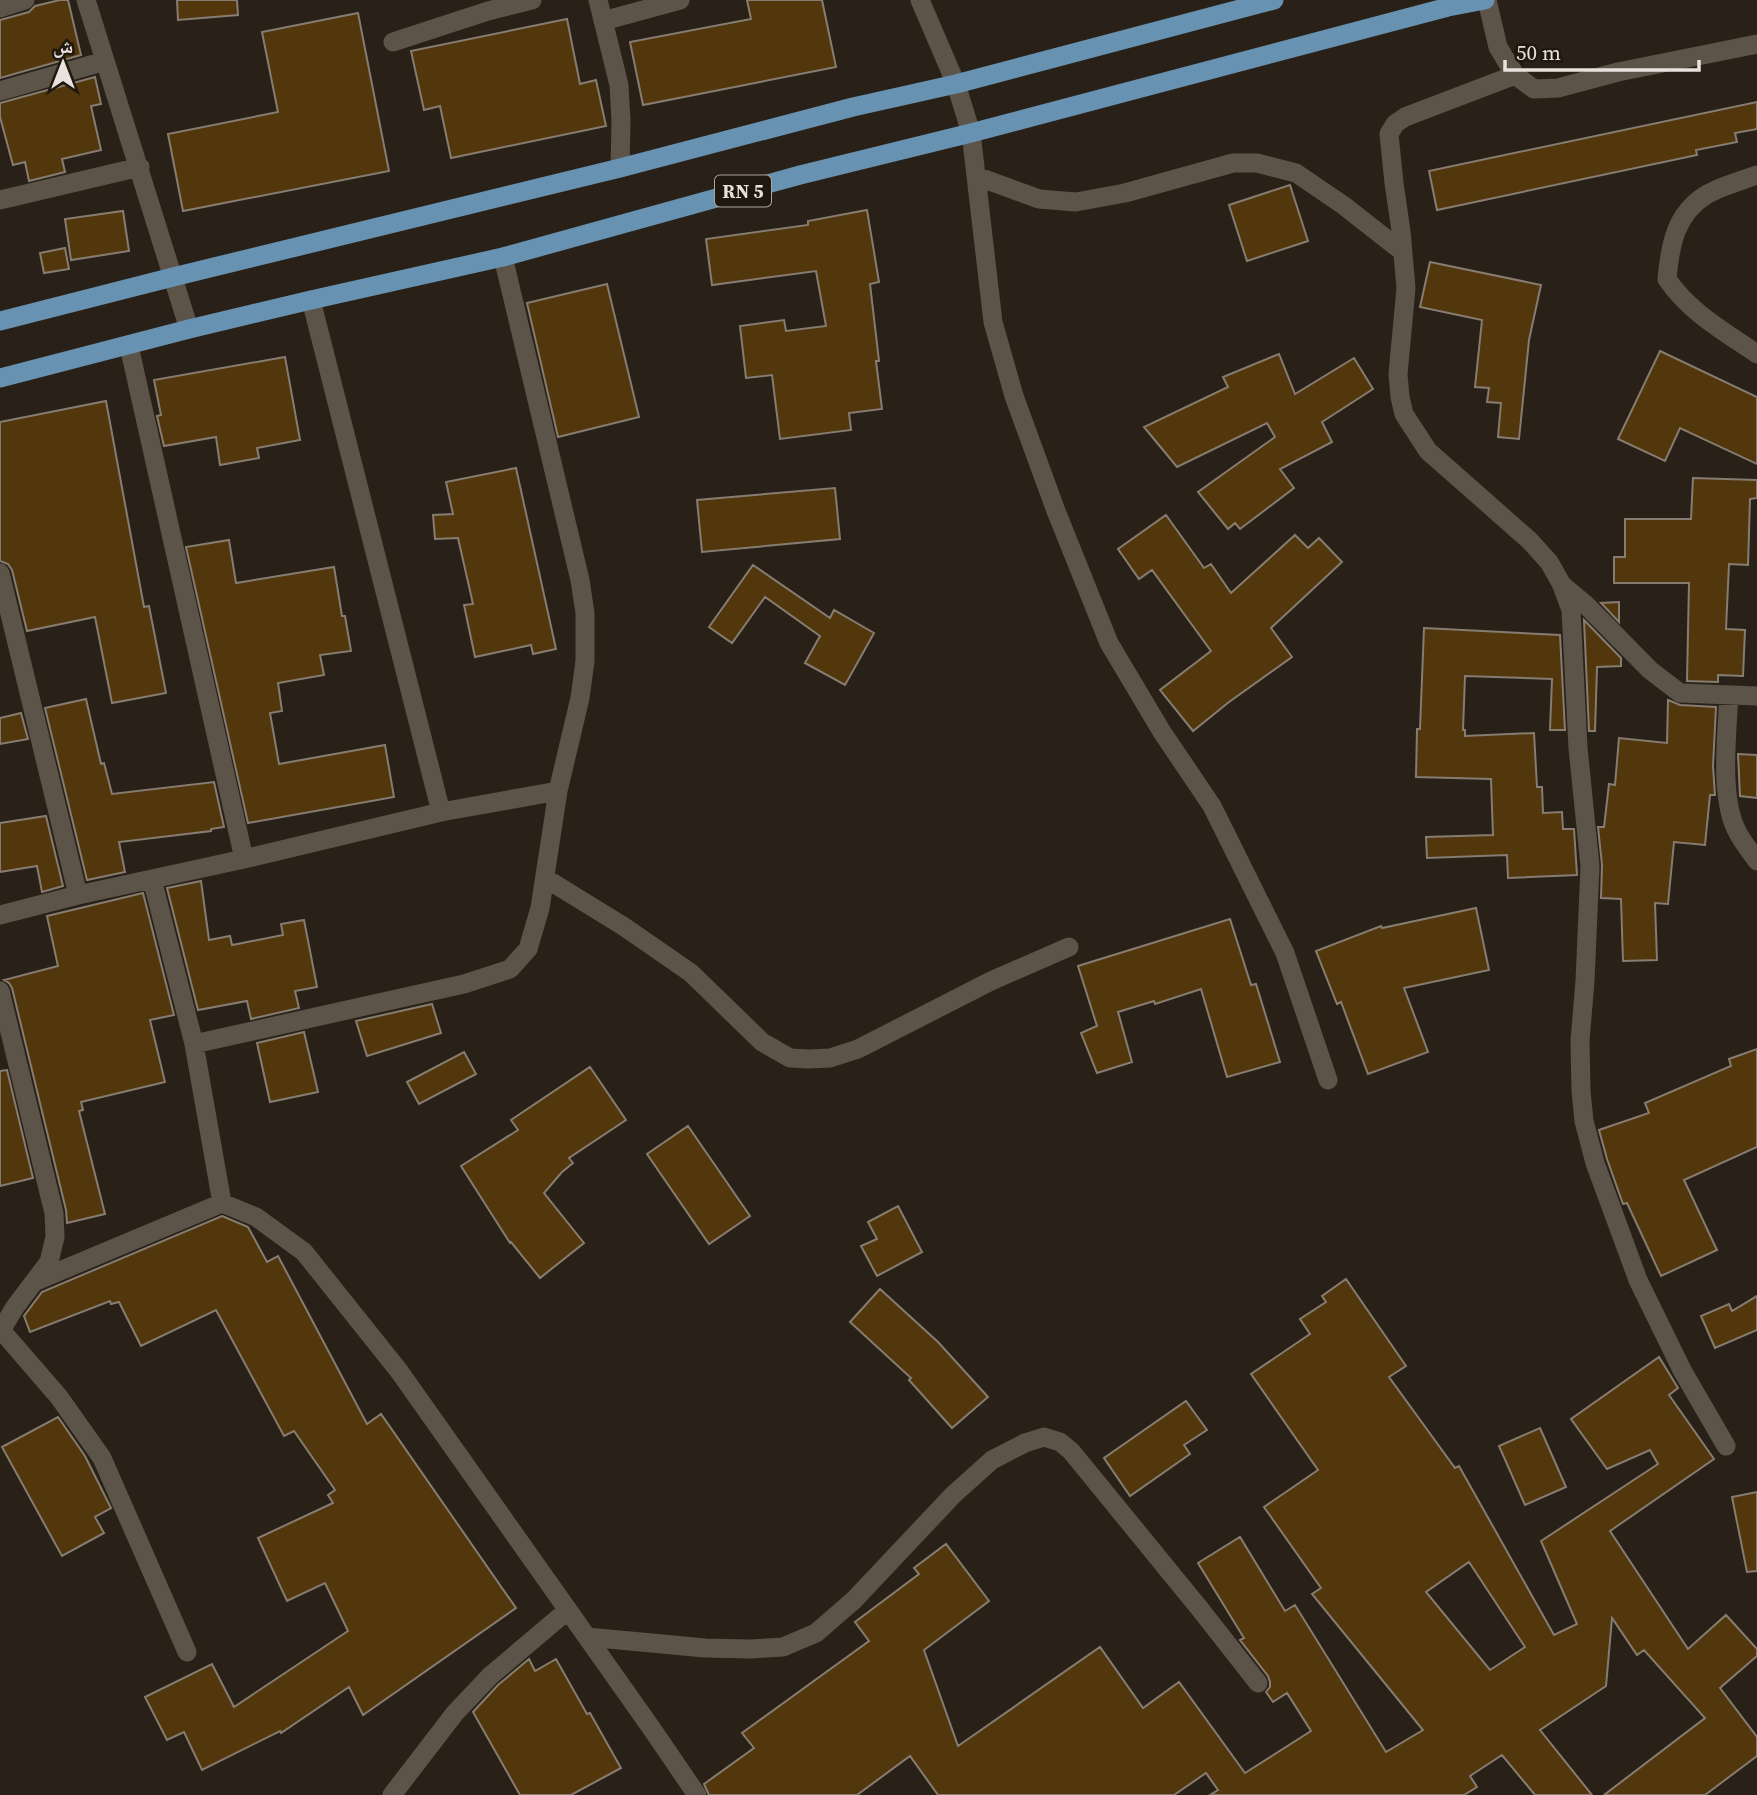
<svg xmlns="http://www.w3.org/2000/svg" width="1757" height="1795" font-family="'Source Serif 4','Noto Naskh Arabic',serif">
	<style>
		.building { fill: #52360c; stroke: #867c71; stroke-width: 2; fill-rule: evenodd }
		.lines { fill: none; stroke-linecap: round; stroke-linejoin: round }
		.minor { stroke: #5d5449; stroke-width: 19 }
		.primary { stroke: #6892b1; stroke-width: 19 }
		.labels { text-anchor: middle; stroke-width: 6; stroke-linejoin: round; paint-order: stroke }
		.shield { fill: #1f180e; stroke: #aca59e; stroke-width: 2 }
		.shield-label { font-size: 19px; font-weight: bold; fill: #e8e2dc }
	</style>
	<rect width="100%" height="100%" fill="#292117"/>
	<path class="building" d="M 60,0 L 68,0 L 81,55 L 0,78 L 0,20 L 29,12 L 35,6 Z
		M 177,0 L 237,0 L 238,15 L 178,20 Z
		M 747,0 L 822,0 L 836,67 L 643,105 L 630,42 L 751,19 Z
		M 358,13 L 389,171 L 183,211 L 168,134 L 278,112 L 262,32 Z
		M 567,19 L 580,84 L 596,80 L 606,126 L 451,158 L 440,106 L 424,110 L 411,51 Z
		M 95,77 L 101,104 L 91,106 L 101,150 L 62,159 L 65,172 L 29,181 L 25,162 L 13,165 L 0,117 L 0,103 Z
		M 1757,102 L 1757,129 L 1735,133 L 1737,142 L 1696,150 L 1697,155 L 1437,210 L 1429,171 Z
		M 1290,185 L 1308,241 L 1247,261 L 1229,205 Z
		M 867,210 L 879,282 L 870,284 L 879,361 L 876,361 L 882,409 L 849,413 L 851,430 L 780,439 L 772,375 L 746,378 L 740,326 L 784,320 L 786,331 L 826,326 L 816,271 L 712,285 L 706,239 L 808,225 L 808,221 Z
		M 123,211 L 129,251 L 71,260 L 65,219 Z
		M 65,248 L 69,269 L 44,273 L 40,253 Z
		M 1430,262 L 1541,285 L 1529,340 L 1519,439 L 1498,437 L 1501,403 L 1487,402 L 1489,388 L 1475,387 L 1482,320 L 1420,307 Z
		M 607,284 L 639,417 L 558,437 L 527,303 Z
		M 1660,351 L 1757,397 L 1757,464 L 1680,428 L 1665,461 L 1618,439 Z
		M 1279,354 L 1295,394 L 1354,358 L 1373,389 L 1322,422 L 1332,442 L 1280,469 L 1294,488 L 1240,529 L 1235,523 L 1228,529 L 1198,492 L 1275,437 L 1267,423 L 1177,467 L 1144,427 L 1228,387 L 1223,377 Z
		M 285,357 L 300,440 L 257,448 L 259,458 L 220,465 L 216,437 L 164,446 L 157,416 L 161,415 L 154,380 Z
		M 106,401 L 144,607 L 149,606 L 166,693 L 112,703 L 95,617 L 27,631 L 12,570 L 8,564 L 0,561 L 0,422 Z
		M 516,468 L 556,649 L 533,654 L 531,645 L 475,657 L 464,605 L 473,604 L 458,538 L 435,539 L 433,515 L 453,514 L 446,482 Z
		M 1693,478 L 1757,480 L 1757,498 L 1750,499 L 1748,565 L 1729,564 L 1726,629 L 1745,630 L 1743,676 L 1718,675 L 1718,682 L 1687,681 L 1689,583 L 1614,583 L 1614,557 L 1625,557 L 1625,519 L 1691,519 Z
		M 835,488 L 840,539 L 702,552 L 697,500 Z
		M 1166,515 L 1204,568 L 1211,564 L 1231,593 L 1295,535 L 1308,548 L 1319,538 L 1342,562 L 1271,628 L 1292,657 L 1229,702 L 1193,731 L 1160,690 L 1211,651 L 1152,570 L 1139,579 L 1118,549 Z
		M 229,540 L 236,583 L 334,567 L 342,616 L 345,616 L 351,651 L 320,655 L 324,675 L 278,683 L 282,711 L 270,713 L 279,764 L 385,745 L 394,797 L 248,823 L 186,547 Z
		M 753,565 L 830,618 L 834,610 L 874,633 L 845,685 L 805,663 L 820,636 L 765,597 L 732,643 L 709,627 Z
		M 1619,602 L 1619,622 L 1601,603 Z
		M 1584,620 L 1621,658 L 1621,666 L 1597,667 L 1595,731 L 1589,731 Z
		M 1424,628 L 1560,635 L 1565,730 L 1550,730 L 1552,679 L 1465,676 L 1463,730 L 1465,730 L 1465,736 L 1534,733 L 1537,787 L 1542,787 L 1543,813 L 1562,812 L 1563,829 L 1574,829 L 1577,875 L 1508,878 L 1507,855 L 1427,858 L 1426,837 L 1493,835 L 1491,779 L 1416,777 L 1417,729 L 1420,729 Z
		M 86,699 L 101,764 L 104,763 L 112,794 L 214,782 L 224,827 L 211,829 L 211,831 L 119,842 L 125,872 L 87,880 L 45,708 Z
		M 1668,700 L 1680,705 L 1716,707 L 1713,766 L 1715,795 L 1710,795 L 1705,845 L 1674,842 L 1668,904 L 1655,903 L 1657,960 L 1623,961 L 1621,899 L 1601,898 L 1602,865 L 1598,827 L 1604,827 L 1609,784 L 1615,785 L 1619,738 L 1667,743 Z
		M 21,713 L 28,739 L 0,744 L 0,718 Z
		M 1738,754 L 1757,755 L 1757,798 L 1740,796 Z
		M 46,816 L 63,886 L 42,892 L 37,866 L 0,872 L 0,823 Z
		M 201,881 L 209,940 L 230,936 L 232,945 L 283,935 L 281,924 L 304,920 L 317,987 L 295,991 L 299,1008 L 251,1019 L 247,1001 L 198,1010 L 167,888 Z
		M 143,893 L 174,1015 L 150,1020 L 165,1082 L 81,1102 L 83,1110 L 79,1111 L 105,1214 L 67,1223 L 66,1210 L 12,988 L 9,983 L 4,980 L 58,966 L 47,916 Z
		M 1476,908 L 1489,970 L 1404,988 L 1428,1052 L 1368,1074 L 1341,1002 L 1337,1004 L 1316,951 L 1381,926 L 1382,928 Z
		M 1230,919 L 1251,985 L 1256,984 L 1280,1062 L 1227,1077 L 1201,989 L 1155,1004 L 1154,1001 L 1118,1012 L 1132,1062 L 1097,1073 L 1081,1033 L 1097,1026 L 1078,966 Z
		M 432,1004 L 441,1033 L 367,1056 L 356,1021 Z
		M 304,1032 L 318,1092 L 270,1102 L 257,1043 Z
		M 1757,1049 L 1757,1147 L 1684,1180 L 1717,1250 L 1661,1276 L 1627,1203 L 1623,1204 L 1607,1159 L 1599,1130 L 1649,1113 L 1645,1103 L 1731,1066 L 1729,1059 Z
		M 464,1052 L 476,1074 L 419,1104 L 407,1082 Z
		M 590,1067 L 626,1120 L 569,1158 L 573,1163 L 562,1172 L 544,1193 L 584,1243 L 540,1278 L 511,1242 L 510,1243 L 461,1166 L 518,1130 L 511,1120 Z
		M 7,1070 L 33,1178 L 0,1186 L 0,1071 Z
		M 688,1126 L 750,1216 L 709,1244 L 647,1154 Z
		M 898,1206 L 922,1252 L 877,1276 L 861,1246 L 877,1239 L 868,1222 Z
		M 222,1216 L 248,1227 L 267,1262 L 278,1256 L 367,1424 L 381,1414 L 516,1608 L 363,1715 L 349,1687 L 281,1733 L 280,1731 L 202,1770 L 184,1732 L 167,1740 L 145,1697 L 212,1664 L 234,1707 L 348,1631 L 325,1583 L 287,1601 L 258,1538 L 333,1503 L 328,1495 L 335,1490 L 294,1431 L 284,1436 L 216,1310 L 141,1346 L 119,1302 L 111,1304 L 110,1301 L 30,1332 L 24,1316 L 42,1292 Z
		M 1346,1279 L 1406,1366 L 1389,1377 L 1455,1468 L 1459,1466 L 1554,1635 L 1577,1624 L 1541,1541 L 1658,1464 L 1650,1450 L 1607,1469 L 1571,1419 L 1659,1357 L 1678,1388 L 1669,1395 L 1714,1459 L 1610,1531 L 1688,1649 L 1726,1615 L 1757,1649 L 1757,1656 L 1720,1688 L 1757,1737 L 1757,1756 L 1705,1795 L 1604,1795 L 1705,1718 L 1644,1650 L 1637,1655 L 1612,1618 L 1606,1686 L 1540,1730 L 1592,1795 L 1535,1795 L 1502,1755 L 1470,1776 L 1477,1787 L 1464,1795 L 1210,1795 L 1218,1790 L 1206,1773 L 1174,1795 L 938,1795 L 910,1756 L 857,1795 L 709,1795 L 704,1784 L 754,1748 L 742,1733 L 869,1641 L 855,1622 L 919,1574 L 914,1568 L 946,1544 L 989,1601 L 924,1650 L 958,1746 L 1100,1647 L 1143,1708 L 1179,1682 L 1245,1773 L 1311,1731 L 1287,1693 L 1273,1702 L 1266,1692 L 1270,1687 L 1270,1682 L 1268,1676 L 1240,1640 L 1244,1638 L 1198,1563 L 1240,1537 L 1285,1611 L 1295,1605 L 1386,1752 L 1423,1730 L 1312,1594 L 1321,1588 L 1264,1507 L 1318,1470 L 1251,1374 L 1310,1334 L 1300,1319 L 1326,1302 L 1322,1296 ZM 1469,1562 L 1525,1647 L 1490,1670 L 1426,1592 Z
		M 880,1289 L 938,1342 L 988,1397 L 952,1428 L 909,1380 L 911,1378 L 850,1322 Z
		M 1757,1296 L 1757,1330 L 1715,1348 L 1701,1316 L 1729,1304 L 1732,1311 Z
		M 1186,1401 L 1207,1430 L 1184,1445 L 1190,1454 L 1130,1496 L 1104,1458 Z
		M 58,1417 L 85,1456 L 111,1508 L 95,1517 L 104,1533 L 62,1556 L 2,1447 Z
		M 1540,1428 L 1566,1487 L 1525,1505 L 1499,1446 Z
		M 1757,1492 L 1757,1571 L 1747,1572 L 1732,1497 Z
		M 529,1659 L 535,1671 L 556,1659 L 587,1714 L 590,1713 L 621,1768 L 571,1795 L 520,1795 L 473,1712 L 498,1685 Z"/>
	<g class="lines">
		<path class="minor" d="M 86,0 L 189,329
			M 598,0 L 619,85 L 621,121 L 620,168
			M 920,0 L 956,84 L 971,133 L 993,322 L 1014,396 L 1056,511 L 1109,643 L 1162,732 L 1212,806 L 1285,953 L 1328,1080
			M 1487,0 L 1498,47 L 1515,75 L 1534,89 L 1558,88 L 1618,72 L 1757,44
			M 0,8 L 25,0
			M 603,21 L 680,0
			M 393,42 L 488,11 L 532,0
			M 1515,75 L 1405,117 L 1395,124 L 1389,134 L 1394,183 L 1401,231 L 1406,288 L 1398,374 L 1400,397 L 1404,414 L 1428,451 L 1529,540 L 1549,562 L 1561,583 L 1571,610 L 1578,748 L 1590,866 L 1585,981 L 1580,1041 L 1581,1091 L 1584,1121 L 1595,1163 L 1638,1280 L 1682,1370 L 1726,1446
			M 0,91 L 105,61
			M 1757,175 C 1741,181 1721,186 1706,195 C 1675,214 1670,246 1667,279 C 1689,312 1725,332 1757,354
			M 976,176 L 1039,199 L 1076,202 L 1125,193 L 1233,163 L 1257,163 L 1296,173 L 1343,205 L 1403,252
			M 0,200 L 140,167
			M 503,257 L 580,580 L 585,613 L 585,661 L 580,698 L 558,791 L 540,908 L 528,949 L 510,969 L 464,984 L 194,1044 L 152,879 L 244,859 L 441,812 L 558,791
			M 311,300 L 441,812
			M 129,346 L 244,859
			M 0,573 L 78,895 L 152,879
			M 1561,584 L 1585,604 L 1650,670 L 1680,693 L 1757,696
			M 1729,695 C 1727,733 1719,800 1738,833 C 1743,843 1751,852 1757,861
			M 545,878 L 623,926 L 691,973 L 762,1042 L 790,1058 L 809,1059 L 830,1058 L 858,1049 L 991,981 L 1069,947
			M 0,915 L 78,895
			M 0,991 L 54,1213 L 55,1237 L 49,1262 L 15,1307 L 0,1332
			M 194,1044 L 222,1203
			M 36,1281 L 222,1203 L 256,1217 L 304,1252 L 399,1371 L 652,1729 L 697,1795
			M 1,1330 L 59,1397 L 102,1458 L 187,1652
			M 587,1637 L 705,1648 L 750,1649 L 783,1647 L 816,1633 L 854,1600 L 953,1495 L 992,1460 L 1025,1443 L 1044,1437 L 1060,1442 L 1071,1451 L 1200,1609 L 1258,1683
			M 392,1795 L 455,1713 L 490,1676 L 568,1610"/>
		<path class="primary" d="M 0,321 L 173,277 L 620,168 L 853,107 L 956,84 L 1274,0
			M 0,378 L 189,329 L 311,300 L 503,257 L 800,175 L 971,133 L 1448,7 L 1485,0"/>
	</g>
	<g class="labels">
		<rect class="shield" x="715" y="175.5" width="56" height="31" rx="5"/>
		<g class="shield-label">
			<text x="743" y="198">RN 5</text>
		</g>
	</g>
	<g transform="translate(63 63)" stroke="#1f180e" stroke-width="5" paint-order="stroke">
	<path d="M0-5L12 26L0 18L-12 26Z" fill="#e8e2dc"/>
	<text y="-10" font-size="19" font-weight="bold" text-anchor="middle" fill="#e8e2dc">ش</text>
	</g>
	<path d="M1505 60v10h194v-10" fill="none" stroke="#e8e2dc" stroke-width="3.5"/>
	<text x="1516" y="60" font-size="21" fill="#e8e2dc" stroke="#1f180e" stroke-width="5" paint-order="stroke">50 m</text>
</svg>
